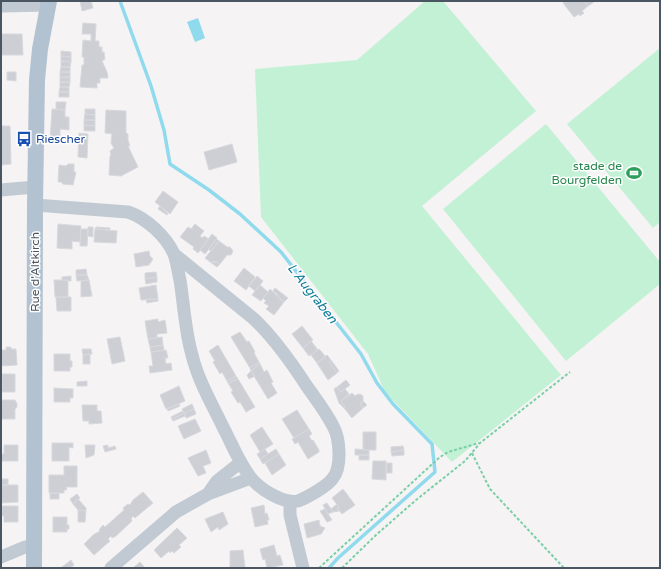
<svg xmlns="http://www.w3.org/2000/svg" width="661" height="569" font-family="'Varela Round',sans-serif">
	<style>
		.green { fill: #c3f1d5 }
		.water { fill: #90daee }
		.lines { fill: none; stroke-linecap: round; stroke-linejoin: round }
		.stream { stroke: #90daee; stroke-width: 3.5 }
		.building { fill: #cdcfd5; stroke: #d7d9de }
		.path { stroke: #7ad0a6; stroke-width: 2; stroke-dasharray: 3 2; stroke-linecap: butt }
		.minor { stroke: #c1cad2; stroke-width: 13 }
		.major { stroke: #b3c2d1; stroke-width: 16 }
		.labels { text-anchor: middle; stroke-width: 3; stroke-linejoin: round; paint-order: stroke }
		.transit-label { font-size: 12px; fill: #164399; stroke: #fff; text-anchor: start }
		.leisure-label { font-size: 12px; fill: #27864d; stroke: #fff; text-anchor: end }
		.street-label { font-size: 12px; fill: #4a5661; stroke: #fff }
		.water-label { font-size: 13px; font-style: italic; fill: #0c7c9b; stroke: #fff }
	</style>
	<rect width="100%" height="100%" fill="#f5f3f3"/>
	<path class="green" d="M 425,1 L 443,1 L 536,111 L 422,206 L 561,375 L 452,462 L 385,392 L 368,354 L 261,217 L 255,69 L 357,60 Z
		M 660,48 L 660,222 L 653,228 L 567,124 Z
		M 546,124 L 660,262 L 660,284 L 566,361 L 443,209 Z"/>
	<path class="water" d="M 198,18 L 205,38 L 195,42 L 187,22 Z"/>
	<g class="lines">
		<path class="stream" d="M 120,1 L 151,86 L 164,130 L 170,164 L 209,190 L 240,214 L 281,252 L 361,354 L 377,383 L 393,404 L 432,444 L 435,472 L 338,558 L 329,568"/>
	</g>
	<path class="building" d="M 80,1 L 91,1 L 93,8 L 82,11 Z
		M 565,1 L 584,1 L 588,6 L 582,11 L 584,13 L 580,16 L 579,14 L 574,17 L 563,3 Z
		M 584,1 L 593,1 L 594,2 L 588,6 Z
		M 83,23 L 96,24 L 95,41 L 99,41 L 99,47 L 102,47 L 102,52 L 104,52 L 105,59 L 102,61 L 107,72 L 108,78 L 100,78 L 100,83 L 97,83 L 97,88 L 80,87 L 82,65 L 84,65 L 84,57 L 82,57 L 83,40 L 91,41 L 91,34 L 82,34 Z
		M 1,34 L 22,34 L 23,55 L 1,55 Z
		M 61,51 L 71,52 L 71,57 L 61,56 Z
		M 61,56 L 71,57 L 71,62 L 61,61 Z
		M 61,61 L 71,62 L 70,67 L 61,67 Z
		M 61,67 L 70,67 L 70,72 L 60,72 Z
		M 7,72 L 16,72 L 16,81 L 7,80 Z
		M 60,72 L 70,72 L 70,77 L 60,77 Z
		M 60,77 L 70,77 L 70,82 L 60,82 Z
		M 60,82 L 70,82 L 69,87 L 60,87 Z
		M 60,87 L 69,87 L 69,92 L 59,92 Z
		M 59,92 L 69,92 L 69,97 L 59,97 Z
		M 56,102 L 66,102 L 65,110 L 56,109 Z
		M 52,109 L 65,110 L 65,117 L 69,117 L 69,130 L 60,129 L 60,142 L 50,142 Z
		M 85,109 L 95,109 L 95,115 L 85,114 Z
		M 106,110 L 126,111 L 126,133 L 128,134 L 128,140 L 130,146 L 128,146 L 138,167 L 121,176 L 109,175 L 110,156 L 111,155 L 110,151 L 114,148 L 111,143 L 112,134 L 105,133 Z
		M 85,114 L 95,115 L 95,120 L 84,120 Z
		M 84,120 L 95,120 L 95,126 L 84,125 Z
		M 84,125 L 95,126 L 95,131 L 84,131 Z
		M 1,126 L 10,126 L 11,164 L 1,165 Z
		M 79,133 L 88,134 L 87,158 L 78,157 Z
		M 232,144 L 237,162 L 209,170 L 204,152 Z
		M 68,164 L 74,164 L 74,172 L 76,172 L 73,185 L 63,184 L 61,182 L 58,182 L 59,165 L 66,166 Z
		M 163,191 L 178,202 L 170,214 L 155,202 Z
		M 160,206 L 168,214 L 167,215 L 158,209 Z
		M 58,224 L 81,226 L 80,242 L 72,241 L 72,249 L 57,248 Z
		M 195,224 L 204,231 L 200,236 L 202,238 L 204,236 L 209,239 L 198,253 L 193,249 L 194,247 L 180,237 L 188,227 L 191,229 Z
		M 88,227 L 93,227 L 93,237 L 88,236 Z
		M 96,227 L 110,228 L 110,230 L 95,229 Z
		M 81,229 L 88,229 L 87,246 L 80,246 Z
		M 95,229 L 117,231 L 116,243 L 94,242 Z
		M 212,234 L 217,238 L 205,254 L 200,250 Z
		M 217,239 L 219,241 L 211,251 L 208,249 Z
		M 219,241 L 227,247 L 230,247 L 233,251 L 231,255 L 227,255 L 220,264 L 217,262 L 210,262 L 205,258 Z
		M 149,251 L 150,256 L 153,259 L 149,265 L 136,267 L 134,254 Z
		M 210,262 L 217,262 L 220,264 L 217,267 Z
		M 244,268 L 255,277 L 246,290 L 234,281 Z
		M 86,269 L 87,275 L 76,275 L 76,270 Z
		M 156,272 L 157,277 L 145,279 L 145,273 Z
		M 76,275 L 87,275 L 89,280 L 77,281 Z
		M 71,276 L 71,281 L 62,280 L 62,277 Z
		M 257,276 L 263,281 L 255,291 L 249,286 Z
		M 157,277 L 157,282 L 146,284 L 145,279 Z
		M 54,280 L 68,280 L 68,297 L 55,297 Z
		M 89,280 L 92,296 L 81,297 L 81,281 Z
		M 156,285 L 158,299 L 141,300 L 139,288 Z
		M 260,285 L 268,292 L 261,301 L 252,295 Z
		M 275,288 L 288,298 L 284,302 L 277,297 L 278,295 L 273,291 Z
		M 270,289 L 284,302 L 274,315 L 266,309 L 269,306 L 264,303 L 266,301 L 263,298 Z
		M 56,297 L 71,297 L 71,311 L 57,311 Z
		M 146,299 L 158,299 L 158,301 L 147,303 Z
		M 158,319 L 158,322 L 165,320 L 167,333 L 157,334 L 157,338 L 148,339 L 145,321 Z
		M 302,326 L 313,340 L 303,348 L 292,334 Z
		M 240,332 L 247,342 L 249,341 L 255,352 L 254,353 L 259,362 L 250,368 L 231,337 Z
		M 120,337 L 125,361 L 112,364 L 107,339 Z
		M 162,337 L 163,345 L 150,347 L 148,339 Z
		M 311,341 L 318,350 L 309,356 L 303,348 Z
		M 163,345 L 164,350 L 151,352 L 150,347 Z
		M 218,345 L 236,376 L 227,381 L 222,372 L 220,374 L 213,362 L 215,361 L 209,351 Z
		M 6,347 L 11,347 L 11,349 L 16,349 L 17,365 L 1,366 L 1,350 L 6,350 Z
		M 82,349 L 91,349 L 92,354 L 83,355 Z
		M 319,349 L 326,357 L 317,363 L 311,355 Z
		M 166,350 L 168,358 L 165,358 L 166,364 L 171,363 L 172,370 L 150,373 L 149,366 L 153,366 L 151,352 Z
		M 54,354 L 70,354 L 70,361 L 72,361 L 72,367 L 70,367 L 70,371 L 54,371 Z
		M 90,354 L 90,364 L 83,364 L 83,355 Z
		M 327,355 L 331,360 L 329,362 L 337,373 L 328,380 L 317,363 Z
		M 331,360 L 339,371 L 337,373 L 329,362 Z
		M 259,362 L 260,364 L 251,371 L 250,368 Z
		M 260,364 L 264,372 L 267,370 L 273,382 L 271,383 L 277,393 L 268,399 L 251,371 Z
		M 251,371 L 255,376 L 249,379 L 247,375 Z
		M 2,374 L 15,374 L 15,392 L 2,392 Z
		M 236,376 L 238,379 L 228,383 L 227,381 Z
		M 238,379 L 255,407 L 246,412 L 240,402 L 238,403 L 231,392 L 233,391 L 228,383 Z
		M 346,380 L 350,385 L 341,392 L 337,387 Z
		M 87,381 L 87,386 L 77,386 L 77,382 Z
		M 179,386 L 185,401 L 166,409 L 160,395 Z
		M 337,387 L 341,392 L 345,389 L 349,394 L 341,401 L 345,407 L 344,408 L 339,403 L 334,389 Z
		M 54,388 L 73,389 L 73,398 L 70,398 L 70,402 L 54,402 Z
		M 352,393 L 355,396 L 358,394 L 362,395 L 363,397 L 363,401 L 360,403 L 363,408 L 352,418 L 344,408 L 345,407 L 341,401 Z
		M 1,400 L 15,400 L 17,404 L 17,407 L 15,409 L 15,419 L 1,419 Z
		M 363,401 L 367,405 L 363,408 L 360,403 Z
		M 179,404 L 180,406 L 168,411 L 167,409 Z
		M 192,404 L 194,409 L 184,413 L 182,409 Z
		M 82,405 L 97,405 L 97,411 L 101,411 L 102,423 L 89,424 L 89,421 L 83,421 Z
		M 194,409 L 196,414 L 186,418 L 184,413 Z
		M 297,410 L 309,429 L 294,438 L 282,419 Z
		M 183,411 L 184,413 L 172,419 L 171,417 Z
		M 184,413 L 185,416 L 173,421 L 172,419 Z
		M 195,419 L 201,431 L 184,439 L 178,426 Z
		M 262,427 L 273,444 L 260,452 L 250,435 Z
		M 309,429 L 312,434 L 309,436 L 312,441 L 313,440 L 319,450 L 319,452 L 308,459 L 298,442 L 295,444 L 292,439 Z
		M 363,432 L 376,432 L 376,450 L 363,450 Z
		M 52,443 L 73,443 L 73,448 L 69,447 L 69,461 L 52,461 Z
		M 4,445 L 18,445 L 18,461 L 1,461 L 2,454 L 4,454 Z
		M 85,445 L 95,445 L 94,455 L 86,458 Z
		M 108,445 L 108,448 L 115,446 L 116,449 L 105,452 L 103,446 Z
		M 403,446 L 404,450 L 391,452 L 391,447 Z
		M 265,449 L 268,454 L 260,459 L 257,454 Z
		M 276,449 L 279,454 L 263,464 L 260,459 Z
		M 355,449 L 369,450 L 369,455 L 355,455 Z
		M 206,450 L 211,463 L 203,466 L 206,473 L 198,476 L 188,458 Z
		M 404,450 L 404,455 L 392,456 L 391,452 Z
		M 279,454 L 286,465 L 272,475 L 265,463 Z
		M 359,455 L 369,455 L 369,460 L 359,460 Z
		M 373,461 L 386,461 L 386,480 L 372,479 Z
		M 387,463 L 392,463 L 392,473 L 386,473 Z
		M 64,466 L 77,466 L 77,487 L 66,487 L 67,490 L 64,490 L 64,493 L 49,493 L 49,475 L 64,475 Z
		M 1,479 L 8,479 L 8,485 L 1,485 Z
		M 1,485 L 18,485 L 18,502 L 1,503 Z
		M 343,489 L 355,505 L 342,514 L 337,508 L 339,507 L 332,498 Z
		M 143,492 L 153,503 L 135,518 L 133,516 L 131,519 L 132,521 L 116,536 L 112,538 L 111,536 L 108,539 L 110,541 L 94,555 L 84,544 L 93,535 L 100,531 L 99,530 L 103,525 L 105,527 L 124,510 L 123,508 L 128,504 L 130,505 L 133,500 Z
		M 50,493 L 59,493 L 59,499 L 50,499 Z
		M 77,494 L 80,498 L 73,504 L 70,499 Z
		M 78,499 L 86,508 L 86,511 L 78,510 L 73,504 Z
		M 327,503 L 333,512 L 328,514 L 323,505 Z
		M 337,504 L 339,507 L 337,508 L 339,511 L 333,512 L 331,509 Z
		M 264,505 L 265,514 L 267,513 L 269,520 L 267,520 L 268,524 L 255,527 L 251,508 Z
		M 2,506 L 18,506 L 18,522 L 4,522 L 4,516 L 2,516 Z
		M 325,509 L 332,520 L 327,522 L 320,511 Z
		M 78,510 L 86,511 L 85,522 L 78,522 Z
		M 223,512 L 228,524 L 219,530 L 218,527 L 211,532 L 205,519 Z
		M 53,517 L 67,517 L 67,525 L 69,525 L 69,529 L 67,529 L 67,532 L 53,532 Z
		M 319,520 L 320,526 L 325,528 L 321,534 L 307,538 L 304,524 Z
		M 177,528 L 187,538 L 179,545 L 181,547 L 174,553 L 172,551 L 170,553 L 169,551 L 161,558 L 154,550 Z
		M 274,545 L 277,556 L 280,555 L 283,565 L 267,568 L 265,559 L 263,560 L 260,549 Z
		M 243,550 L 245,568 L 230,568 L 230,551 Z
		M 71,560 L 74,565 L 70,568 L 63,568 L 62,567 Z
		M 140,562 L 145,568 L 133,568 Z"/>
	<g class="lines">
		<path class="path" d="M 472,453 L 490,489 L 564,568
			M 319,568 L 440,457 L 448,452 L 479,443
			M 342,568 L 376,535 L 416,500 L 465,461 L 480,443 L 570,372"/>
		<path class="minor" d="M 1,6 L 48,5
			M 1,190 L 35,187
			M 35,205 L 128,212 C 146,218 166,236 174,254 C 177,262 178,272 180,280 C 184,305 185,331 192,355 C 198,380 212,404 223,427 C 232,444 239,463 251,478 C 260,489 283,504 298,501 C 306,498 328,486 333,478 C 342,467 340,438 333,426 C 326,412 315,398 306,385 C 291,362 274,338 254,319 L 174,254
			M 208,494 L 217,481 L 241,462
			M 290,502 L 290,515 L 303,568
			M 1,557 L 25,547 L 34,545
			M 111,568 L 176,512 L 208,494 L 251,478"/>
		<path class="major" d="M 34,568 L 35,205 L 37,80 L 40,49 L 49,1"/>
	</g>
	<defs>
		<symbol id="bus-bare" viewBox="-9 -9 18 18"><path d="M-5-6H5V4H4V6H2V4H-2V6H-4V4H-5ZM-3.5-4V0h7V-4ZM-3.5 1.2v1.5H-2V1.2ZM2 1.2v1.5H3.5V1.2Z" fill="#1a4fb4" stroke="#fff" stroke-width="2.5" paint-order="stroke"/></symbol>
		<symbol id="stadium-bare" viewBox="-9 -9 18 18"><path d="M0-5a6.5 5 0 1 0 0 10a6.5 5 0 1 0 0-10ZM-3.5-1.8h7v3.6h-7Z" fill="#2e9e5b" stroke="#fff" stroke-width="2.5" paint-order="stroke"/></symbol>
	</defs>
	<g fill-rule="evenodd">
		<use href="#bus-bare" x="13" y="128" width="22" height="22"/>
		<use href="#stadium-bare" x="623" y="162" width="22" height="22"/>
	</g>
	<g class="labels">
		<g class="transit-label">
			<text x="36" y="143">Riescher</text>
		</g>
		<g class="leisure-label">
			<text x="622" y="170">stade de<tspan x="622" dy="14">Bourgfelden</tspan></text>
		</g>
		<g class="street-label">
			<text transform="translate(35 272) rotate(-90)" y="4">Rue d'Altkirch</text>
		</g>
		<g class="water-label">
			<text transform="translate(313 293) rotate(52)" y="5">L'Augraben</text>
		</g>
	</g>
	<rect width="661" height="569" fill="none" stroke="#4a5661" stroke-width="4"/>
</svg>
